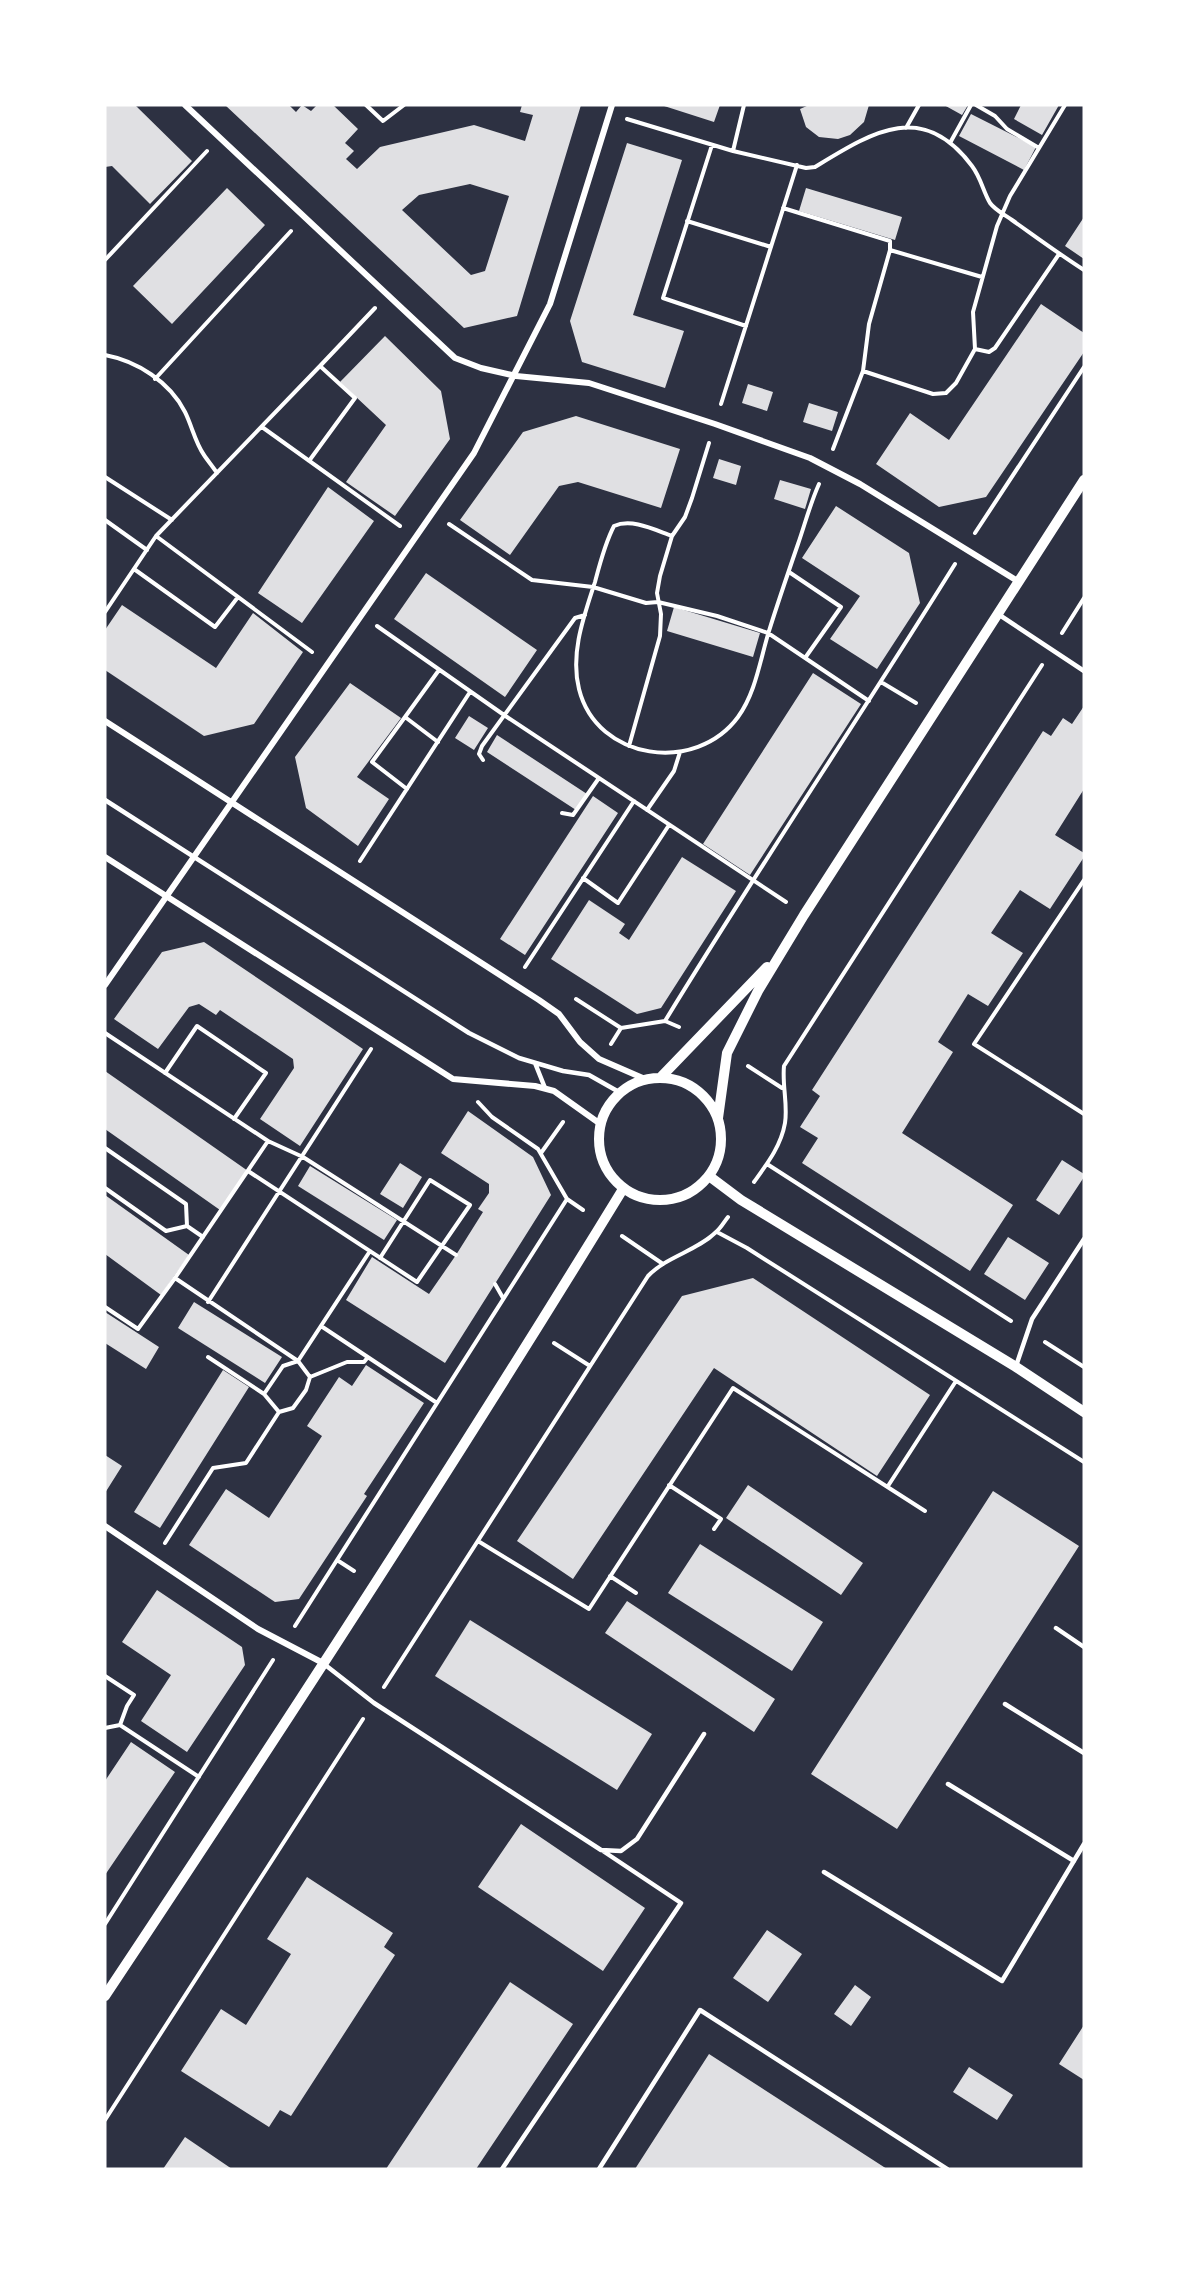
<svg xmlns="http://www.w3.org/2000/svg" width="1189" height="2274" font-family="Commissioner,sans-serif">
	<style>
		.building { fill: #e0e0e3; fill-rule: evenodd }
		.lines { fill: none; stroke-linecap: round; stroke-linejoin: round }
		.path { stroke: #fff; stroke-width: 4 }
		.service { stroke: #fff; stroke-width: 4.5 }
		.minor { stroke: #fff; stroke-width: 6 }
		.tertiary { stroke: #fff; stroke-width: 10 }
	</style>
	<rect width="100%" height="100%" fill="#2d3142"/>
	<path class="building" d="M 105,105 L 135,105 L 192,161 L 150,204 L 112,166 L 105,167 Z
		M 225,105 L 289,105 L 296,112 L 302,105 L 311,111 L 317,105 L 333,105 L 358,129 L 345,143 L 354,151 L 346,159 L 357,169 L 380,147 L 474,125 L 525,141 L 533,115 L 520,112 L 522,105 L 581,105 L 517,316 L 464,328 ZM 470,184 L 509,196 L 485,271 L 471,275 L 402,210 L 419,195 Z
		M 661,105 L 720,105 L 714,122 Z
		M 809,105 L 869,105 L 864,122 L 850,135 L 838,139 L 819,137 L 806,127 L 800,109 Z
		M 944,105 L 968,105 L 962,115 Z
		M 1021,105 L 1059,105 L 1042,135 L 1014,119 Z
		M 971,114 L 1036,147 L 1024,170 L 959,136 Z
		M 627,143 L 682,160 L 633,315 L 684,331 L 665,388 L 582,362 L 570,321 Z
		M 227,188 L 265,225 L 172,324 L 133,286 Z
		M 806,188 L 902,217 L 895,240 L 799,211 Z
		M 1084,217 L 1084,259 L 1065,246 Z
		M 1041,304 L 1084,333 L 1084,352 L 986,497 L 939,507 L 876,464 L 910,413 L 949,440 Z
		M 385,336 L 441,391 L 450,439 L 395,516 L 346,482 L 386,425 L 340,382 Z
		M 748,384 L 773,392 L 767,411 L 742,403 Z
		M 809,403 L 838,412 L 832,431 L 803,422 Z
		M 576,416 L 680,449 L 661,508 L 578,482 L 559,486 L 510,555 L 460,520 L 523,432 Z
		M 719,459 L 741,466 L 736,485 L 713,478 Z
		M 780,480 L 811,489 L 805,509 L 774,499 Z
		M 328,487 L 374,521 L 302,623 L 258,593 Z
		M 836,506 L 909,553 L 920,603 L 877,669 L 830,639 L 860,596 L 802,558 Z
		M 426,573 L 537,650 L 505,697 L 394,619 Z
		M 122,605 L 216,668 L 253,613 L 303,652 L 254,724 L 204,736 L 105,670 L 105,630 Z
		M 674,607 L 760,633 L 753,657 L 667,631 Z
		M 813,673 L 861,704 L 750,875 L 703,844 Z
		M 350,683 L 401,718 L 357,777 L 389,799 L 358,846 L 306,808 L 295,757 Z
		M 1084,706 L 1084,789 L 1055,835 L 1084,853 L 1084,857 L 1050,909 L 1020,890 L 991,933 L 1023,953 L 988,1006 L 968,994 L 938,1042 L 953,1052 L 902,1133 L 1013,1205 L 970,1271 L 802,1163 L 818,1138 L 800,1127 L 820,1096 L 812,1090 L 1043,731 L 1051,736 L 1063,718 L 1072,724 Z
		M 469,716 L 488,728 L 474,750 L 455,738 Z
		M 497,735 L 587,794 L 576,810 L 487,752 Z
		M 593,796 L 618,813 L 525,955 L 500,939 Z
		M 682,857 L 736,891 L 661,1008 L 637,1014 L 551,959 L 589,900 L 625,924 L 619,933 L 629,940 Z
		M 204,942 L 363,1049 L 300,1146 L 260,1119 L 294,1068 L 293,1059 L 220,1010 L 216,1015 L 199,1004 L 189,1007 L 158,1049 L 114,1019 L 162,952 Z
		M 105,1071 L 248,1171 L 220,1210 L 105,1129 Z
		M 468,1111 L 533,1157 L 551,1195 L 445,1363 L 346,1300 L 372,1257 L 429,1294 L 456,1255 L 483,1212 L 478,1209 L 489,1193 L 489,1184 L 441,1153 Z
		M 1062,1160 L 1084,1174 L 1084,1177 L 1059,1215 L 1036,1200 Z
		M 400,1163 L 422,1177 L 403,1208 L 380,1194 Z
		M 310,1166 L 397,1220 L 384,1240 L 298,1186 Z
		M 105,1195 L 189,1255 L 161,1295 L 105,1254 Z
		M 1008,1237 L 1049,1263 L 1025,1300 L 984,1274 Z
		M 753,1278 L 930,1395 L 877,1476 L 714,1368 L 573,1579 L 517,1541 L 682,1296 Z
		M 194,1302 L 282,1357 L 265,1383 L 178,1328 Z
		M 105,1312 L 159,1347 L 146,1369 L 105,1343 Z
		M 366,1365 L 424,1403 L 364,1494 L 367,1496 L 299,1599 L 275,1602 L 189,1545 L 226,1489 L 269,1518 L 322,1436 L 307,1426 L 339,1377 L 352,1386 Z
		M 223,1370 L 249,1387 L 160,1528 L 134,1512 Z
		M 105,1455 L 122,1466 L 105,1493 Z
		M 748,1485 L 863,1563 L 841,1595 L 726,1518 Z
		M 993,1491 L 1079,1546 L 897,1829 L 811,1774 Z
		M 700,1544 L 823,1622 L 792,1671 L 668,1593 Z
		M 157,1590 L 242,1647 L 245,1665 L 187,1752 L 141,1721 L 171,1675 L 122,1642 Z
		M 627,1601 L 775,1699 L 754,1732 L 605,1633 Z
		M 470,1620 L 652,1734 L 617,1790 L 435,1676 Z
		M 131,1742 L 175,1772 L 105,1875 L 105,1781 Z
		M 521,1824 L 645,1908 L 603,1971 L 478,1887 Z
		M 307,1877 L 393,1933 L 384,1947 L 395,1955 L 291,2116 L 280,2110 L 269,2127 L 181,2071 L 221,2009 L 246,2025 L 291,1954 L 267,1939 Z
		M 767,1930 L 802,1954 L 768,2002 L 733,1978 Z
		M 510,1982 L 573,2024 L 476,2169 L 386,2169 Z
		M 855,1985 L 871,1997 L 851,2026 L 834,2014 Z
		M 1084,2025 L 1084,2080 L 1059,2064 Z
		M 709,2054 L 887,2169 L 635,2169 Z
		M 969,2067 L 1013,2095 L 997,2120 L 953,2092 Z
		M 185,2137 L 232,2169 L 163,2169 Z"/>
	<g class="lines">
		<path class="path" d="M 366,105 L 383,121 L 404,105
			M 976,105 L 995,116 L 1007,129 L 1039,148
			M 627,119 L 733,151 L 806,168 L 815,167 C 871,133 922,99 972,166 C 981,178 983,191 990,203 C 995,210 1005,215 1012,220 C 1036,237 1059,254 1084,270
			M 906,128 L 919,105
			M 950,143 L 971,105
			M 712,145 L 663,298 L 746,326
			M 733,151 L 744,105
			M 783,208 L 890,241 L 890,250 L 869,324 L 863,371 L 833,449
			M 687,221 L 771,247
			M 890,250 L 982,277
			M 105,260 L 207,151
			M 975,349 L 989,352 L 995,348 L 1059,254
			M 105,355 C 137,361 170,382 185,412 C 192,426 195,442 204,455 C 208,461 213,467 217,473
			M 863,371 L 933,394 L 946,393 L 956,383 L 975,349 L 973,312 L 997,226 L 1010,196 L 1065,105
			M 155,379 L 291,231
			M 721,404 L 797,165
			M 262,427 L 400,526
			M 309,461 L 355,398 L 320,366 L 375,308
			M 105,477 L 172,520
			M 105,520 L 147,550
			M 449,524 L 532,580 L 593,587 L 646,603 L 658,602 L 717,616 L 768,633 L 869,701
			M 975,533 L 1084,367
			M 156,536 L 312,652
			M 672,536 C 655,530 632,518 614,526 C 605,543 600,563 595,582 C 584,616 570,653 579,689 C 597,761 696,774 738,717 C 756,692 760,660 769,631 C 778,602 788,573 798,544 C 805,524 810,504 819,484
			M 134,569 L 215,627 L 238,597
			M 789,572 L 841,607 L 805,658
			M 105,612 L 156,536 L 320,366
			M 377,626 L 504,715 L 786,902
			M 1062,633 L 1084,598
			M 881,682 L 916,703
			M 405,717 L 372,762 L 407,789
			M 438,742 L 405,717 L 439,670
			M 629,746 L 660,636 L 661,614 L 657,593 L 660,576 L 672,536 L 685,517 L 692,498 L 709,443
			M 483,760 L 479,754 L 482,746 L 575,618 L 585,615
			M 647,810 L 674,771 L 680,752
			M 562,813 L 573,815 L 599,778
			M 360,861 L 470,692
			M 583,878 L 618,903 L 669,825
			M 1084,880 L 974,1044 L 1084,1114
			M 525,967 L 634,801
			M 576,999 L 621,1028
			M 665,1021 L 679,1027
			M 105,1033 L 268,1141 L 303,1157 L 456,1255
			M 611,1044 L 621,1028 L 665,1021 C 759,867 860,717 955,564
			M 748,1066 L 782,1088
			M 165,1073 L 197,1026 L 266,1073 L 234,1119
			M 478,1102 L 492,1117 L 538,1149 L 567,1199 L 583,1210
			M 268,1141 L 175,1278 L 298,1361 L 370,1251
			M 105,1148 L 186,1204 L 187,1226 L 203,1237
			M 541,1153 L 563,1122
			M 767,1164 L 1011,1321
			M 248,1171 L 417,1282 L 470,1205 L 430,1180 L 380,1258
			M 754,1182 C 767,1164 781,1146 785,1123 C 788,1105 782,1085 784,1066 L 1042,665
			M 105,1188 L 166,1231 L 187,1226
			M 717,1232 L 747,1248 L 1084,1462
			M 622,1236 L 663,1264
			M 495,1284 L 503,1298
			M 208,1302 L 371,1049
			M 105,1307 L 138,1329 L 175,1278
			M 321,1326 L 437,1403
			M 1045,1342 L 1084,1367
			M 554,1343 L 590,1366
			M 208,1357 L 264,1394 L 279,1412
			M 264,1394 L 283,1366 L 298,1361 L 310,1377
			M 669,1485 L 721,1519 L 714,1529
			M 888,1486 L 956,1381
			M 478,1541 L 589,1609 L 733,1388 L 925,1511
			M 165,1543 L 213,1468 L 246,1463 L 279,1412 L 293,1408 L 306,1390 L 310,1377 L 347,1362 L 364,1362 L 368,1357
			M 337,1560 L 354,1571
			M 610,1576 L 636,1593
			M 295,1626 L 567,1199
			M 105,1676 L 134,1695 L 127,1706 L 120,1725
			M 384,1687 L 648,1276 C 667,1256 697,1251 716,1232 C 721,1228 724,1222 728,1217
			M 105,1728 L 120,1725 L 199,1777
			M 105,1924 L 273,1660
			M 105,2120 L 363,1719"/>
		<path class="service" d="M 998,614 L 1084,671
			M 105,800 L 469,1033 L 519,1058 L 563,1071 L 589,1075 L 619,1092
			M 535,1063 L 545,1088
			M 1016,1366 L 1032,1319 L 1084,1239
			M 1056,1628 L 1084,1647
			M 324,1664 L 374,1703 L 601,1850 L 621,1851 L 637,1839 L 704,1734
			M 1005,1704 L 1084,1753
			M 948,1784 L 1074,1861
			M 824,1872 L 1002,1981 L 1084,1844
			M 502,2169 L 681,1903 L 603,1851
			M 599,2169 L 700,2010 L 947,2169"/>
		<path class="minor" d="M 185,105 L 455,358 L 481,368 L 516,376 L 589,383 L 715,424 L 810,458 L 860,484 L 1019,582
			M 105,721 L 539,1000 L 559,1014 L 580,1042 L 599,1059 L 645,1079
			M 105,857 L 453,1079 L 535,1086 L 554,1091 L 599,1123
			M 105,985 L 474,453 L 550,304 L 612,105
			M 105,1526 L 258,1629 L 323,1663"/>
		<path class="tertiary" d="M 661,1077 L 767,967
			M599 1139a61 61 0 1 1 122 0a61 61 0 1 1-122 0Z
			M 718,1118 L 727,1053 L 758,991 L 804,915 L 1084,480
			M 709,1176 L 741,1200 L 1016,1367 L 1084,1412
			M 105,1996 C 282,1730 456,1462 623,1189"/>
	</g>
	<rect width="1189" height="2274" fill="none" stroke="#ffffff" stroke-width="213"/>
</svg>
